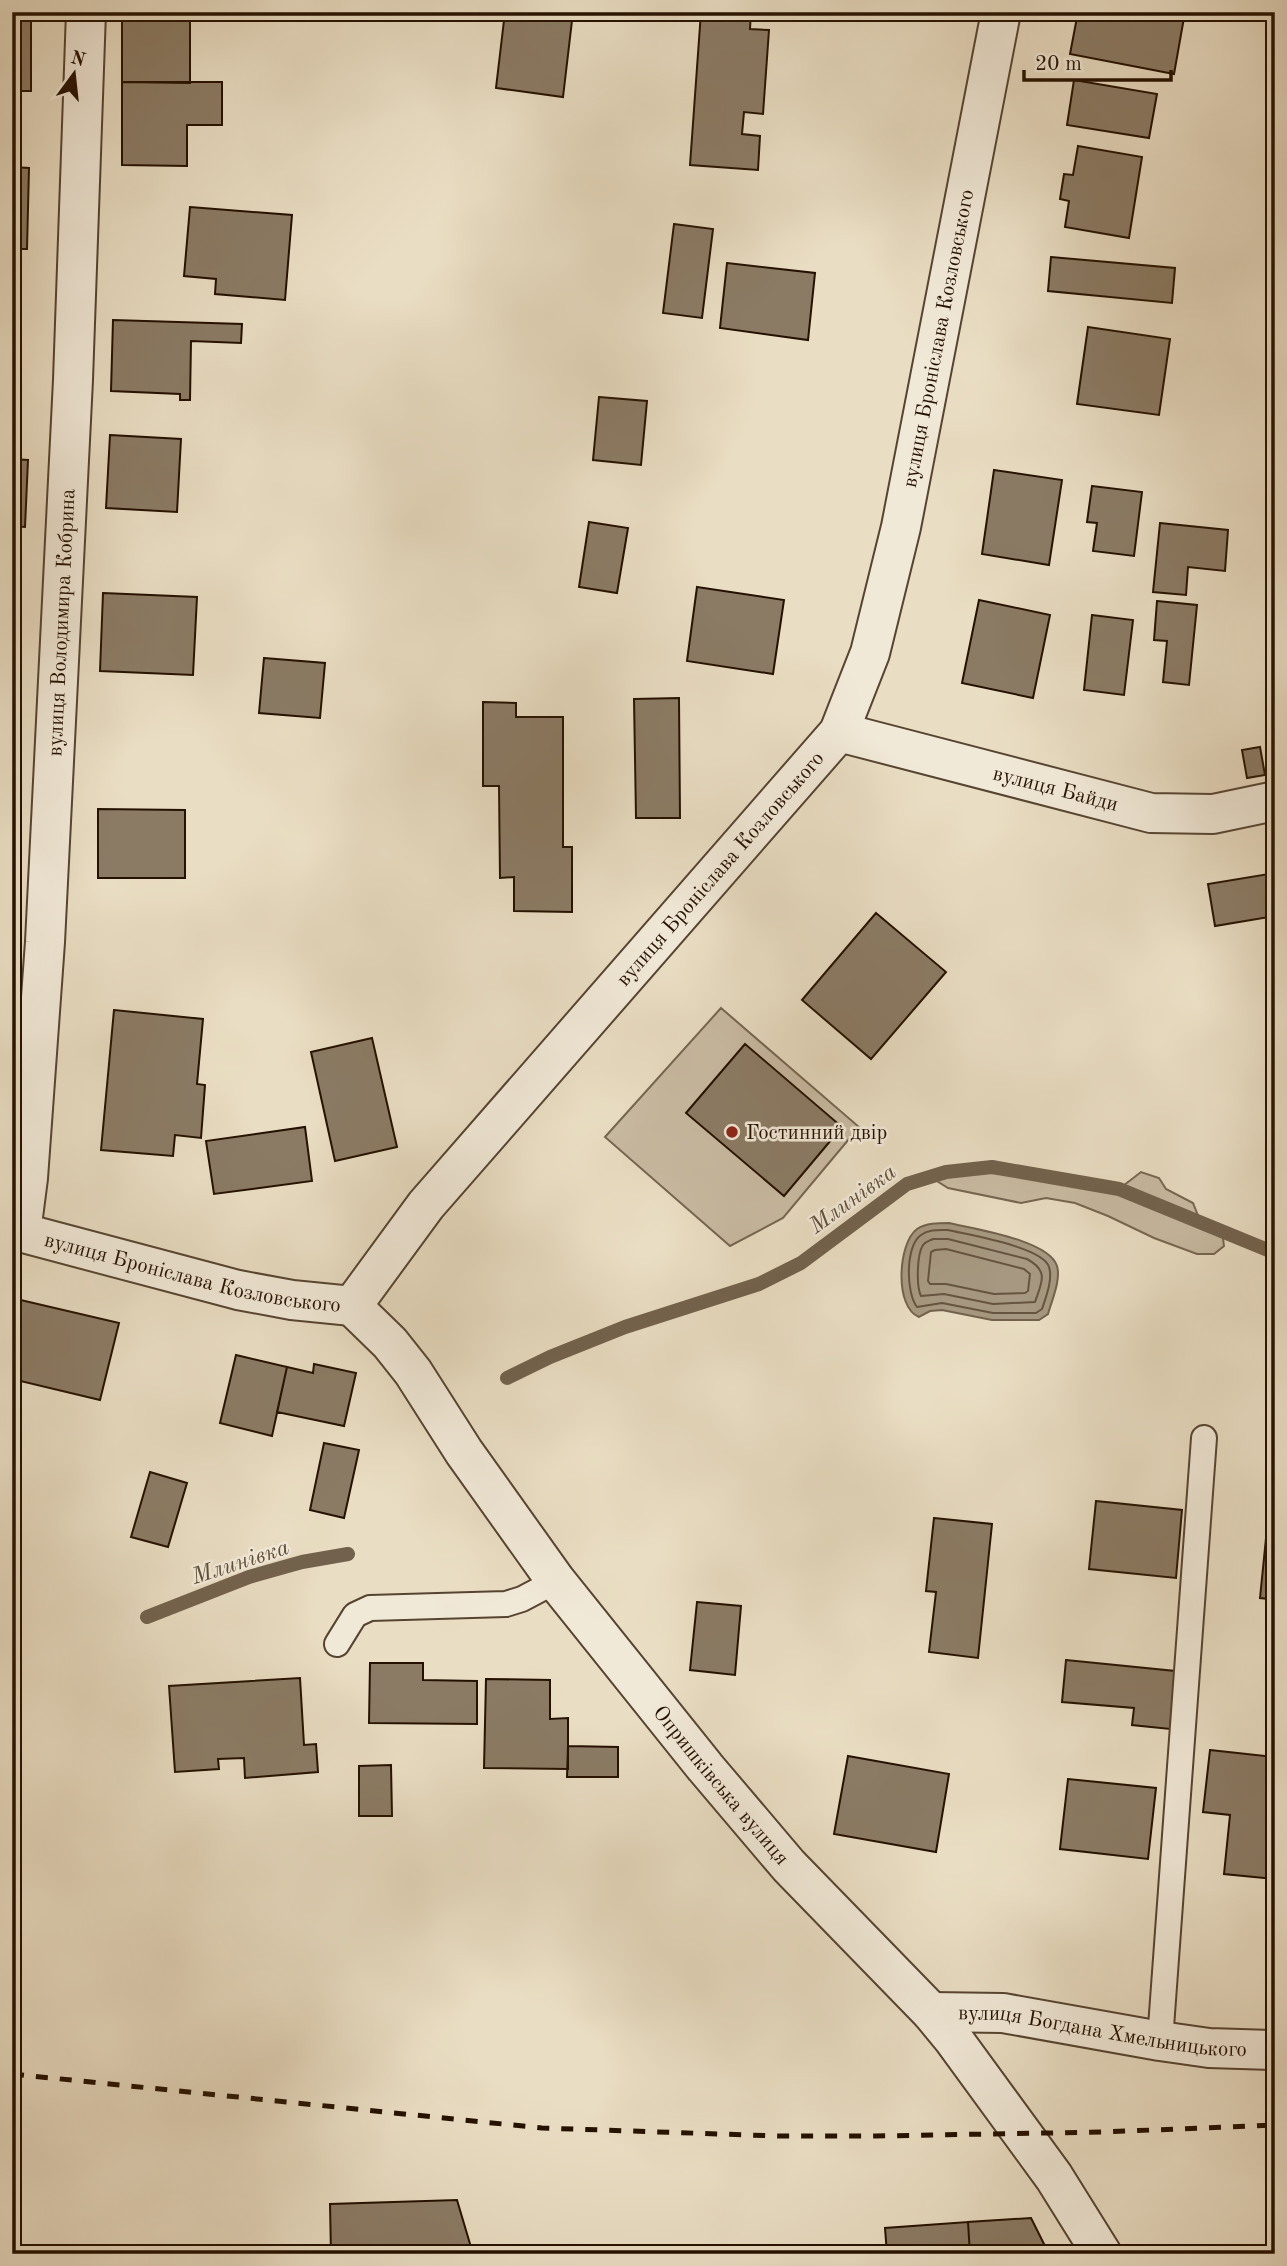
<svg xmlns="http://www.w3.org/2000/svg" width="1287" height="2266" font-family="'Old Standard TT',serif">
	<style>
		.green { fill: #c8baa2; stroke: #766651; stroke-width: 2 }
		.water { fill: #a69881; stroke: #72624d; stroke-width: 2 }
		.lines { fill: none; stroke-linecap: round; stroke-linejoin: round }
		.shore { stroke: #665440; stroke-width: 2 }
		.stream { stroke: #72624d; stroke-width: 14 }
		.building { fill: #8b7b65; stroke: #251100; stroke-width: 2 }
		.service-casing { stroke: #564431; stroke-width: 28 }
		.minor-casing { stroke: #564431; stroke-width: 42 }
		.tertiary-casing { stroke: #564431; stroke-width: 42 }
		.service { stroke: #f1e9d8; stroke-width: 24 }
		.minor { stroke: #f1e9d8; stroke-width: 38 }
		.tertiary { stroke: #f1e9d8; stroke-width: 38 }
		.rail { stroke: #251100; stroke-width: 5; stroke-dasharray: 12 12; stroke-linecap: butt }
		.poi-dot { fill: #8f2418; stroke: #f1e9d8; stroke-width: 2.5 }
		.labels { text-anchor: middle; stroke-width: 5; stroke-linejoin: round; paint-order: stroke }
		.street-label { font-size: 21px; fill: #251100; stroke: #f1e9d8 }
		.poi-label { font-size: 21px; fill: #251100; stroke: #f1e9d8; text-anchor: start }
		.water-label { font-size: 23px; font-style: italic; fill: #5f4e3a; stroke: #f1e9d8 }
	</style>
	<rect width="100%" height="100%" fill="#e9ddc3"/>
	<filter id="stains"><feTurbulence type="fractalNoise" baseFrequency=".00286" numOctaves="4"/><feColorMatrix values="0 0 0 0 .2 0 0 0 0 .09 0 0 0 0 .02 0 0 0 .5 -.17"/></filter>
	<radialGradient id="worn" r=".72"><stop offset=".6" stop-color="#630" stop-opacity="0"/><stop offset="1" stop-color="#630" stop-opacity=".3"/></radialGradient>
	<path class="green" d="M 721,1008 L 859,1127 L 783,1218 L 730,1246 L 605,1137 Z
		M 992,1167 L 1119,1189 L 1141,1172 L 1159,1178 L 1166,1189 L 1193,1203 L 1201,1223 L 1222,1231 L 1224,1246 L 1214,1254 L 1197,1254 L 1154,1238 L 1108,1216 L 1075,1203 L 1046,1198 L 1021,1203 L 948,1188 L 929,1176 L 946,1172 Z"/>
	<path class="water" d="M 949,1223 C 974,1229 1049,1240 1057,1266 C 1061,1280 1052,1300 1048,1314 L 1039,1320 L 992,1320 L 942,1310 L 930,1311 L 919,1317 C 894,1307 898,1243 917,1229 C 926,1223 938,1223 949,1223 Z"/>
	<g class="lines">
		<path class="shore" d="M 948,1230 C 969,1235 1043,1247 1049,1267 C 1053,1279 1046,1297 1042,1309 L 1036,1313 L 993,1313 L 942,1303 L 917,1307 C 906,1293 905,1246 921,1235 C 929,1229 939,1230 948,1230 Z
			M 933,1239 L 948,1239 L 1027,1259 C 1049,1271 1042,1282 1035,1302 L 993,1304 L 944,1294 L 921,1296 C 916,1286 917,1254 923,1245 C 926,1241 929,1241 933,1239 Z
			M 946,1249 L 1024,1269 L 1030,1274 L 1028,1291 L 1025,1293 L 994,1294 L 946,1284 L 930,1284 L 928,1281 L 931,1252 L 935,1250 Z"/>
		<path class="stream" d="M 507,1378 L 550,1357 L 625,1327 L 759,1284 L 801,1263 L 907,1184 L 946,1172 L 992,1167 L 1119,1189 L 1275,1253
			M 147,1617 L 249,1577 L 302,1562 L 348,1554"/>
	</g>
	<path class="building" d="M 12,12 L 31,12 L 31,91 L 12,91 Z
		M 122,12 L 190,12 L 190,83 L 122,82 Z
		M 505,12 L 573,12 L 563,97 L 496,88 Z
		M 701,12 L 751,12 L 750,29 L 769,30 L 763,114 L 744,112 L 742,134 L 760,136 L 758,170 L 690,165 Z
		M 1078,12 L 1185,12 L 1174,74 L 1070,54 Z
		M 1074,80 L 1157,94 L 1149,138 L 1067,125 Z
		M 122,82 L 222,82 L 222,125 L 187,125 L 187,166 L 122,165 Z
		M 1078,146 L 1142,157 L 1129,238 L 1065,227 L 1069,201 L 1060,199 L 1064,174 L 1073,175 Z
		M 12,167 L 29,168 L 27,249 L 12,249 Z
		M 190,207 L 292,215 L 285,300 L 215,294 L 216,279 L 184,276 Z
		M 674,224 L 713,229 L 702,318 L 663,313 Z
		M 1051,257 L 1175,268 L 1172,303 L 1048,291 Z
		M 727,263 L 815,273 L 808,340 L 720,328 Z
		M 113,320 L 242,324 L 241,343 L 191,341 L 190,400 L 180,400 L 180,394 L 111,391 Z
		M 1088,327 L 1170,339 L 1159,415 L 1077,404 Z
		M 599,397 L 647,401 L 641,465 L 593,460 Z
		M 110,435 L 181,439 L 177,512 L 106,508 Z
		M 12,459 L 28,460 L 25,527 L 12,526 Z
		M 994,470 L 1062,480 L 1049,565 L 982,554 Z
		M 1092,486 L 1142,492 L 1134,556 L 1093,551 L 1097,523 L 1087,522 Z
		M 589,522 L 628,528 L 617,593 L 579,587 Z
		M 1160,523 L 1228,530 L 1225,571 L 1188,567 L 1186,595 L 1153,592 Z
		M 697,587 L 784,600 L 773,674 L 687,661 Z
		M 103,593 L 197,597 L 193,675 L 100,671 Z
		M 979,600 L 1050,615 L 1033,698 L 962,683 Z
		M 1157,601 L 1197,605 L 1189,685 L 1163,682 L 1167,641 L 1154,640 Z
		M 1092,615 L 1133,620 L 1124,695 L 1084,690 Z
		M 264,658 L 325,663 L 320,718 L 259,713 Z
		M 679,698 L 680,818 L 636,818 L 634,699 Z
		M 483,702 L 516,703 L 516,717 L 563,717 L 563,847 L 572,847 L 572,912 L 514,911 L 514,877 L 500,878 L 499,786 L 483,786 Z
		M 12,726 L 21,726 L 19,807 L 12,807 Z
		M 1260,747 L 1265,775 L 1247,778 L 1242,750 Z
		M 98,809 L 185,810 L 185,878 L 98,878 Z
		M 1275,873 L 1275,916 L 1215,926 L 1208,884 Z
		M 876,913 L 946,972 L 871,1059 L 802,1000 Z
		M 114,1010 L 203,1019 L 197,1084 L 205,1085 L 201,1138 L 175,1135 L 173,1156 L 101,1150 Z
		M 372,1038 L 397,1147 L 335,1161 L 311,1052 Z
		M 745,1044 L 842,1127 L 784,1196 L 686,1113 Z
		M 305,1127 L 312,1181 L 214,1194 L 206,1141 Z
		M 12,1298 L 119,1323 L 100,1400 L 12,1379 Z
		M 236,1355 L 287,1367 L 272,1436 L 220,1423 Z
		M 314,1364 L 356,1373 L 344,1426 L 277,1412 L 287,1367 L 313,1373 Z
		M 324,1443 L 359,1450 L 344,1518 L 310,1510 Z
		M 150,1472 L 187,1483 L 168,1547 L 131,1537 Z
		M 1096,1501 L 1182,1510 L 1176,1578 L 1089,1569 Z
		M 934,1518 L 992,1524 L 978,1658 L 929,1652 L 936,1592 L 926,1591 Z
		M 1267,1528 L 1275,1529 L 1275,1638 L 1266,1638 L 1269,1599 L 1260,1598 Z
		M 697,1602 L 741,1606 L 735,1675 L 690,1670 Z
		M 1066,1660 L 1175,1671 L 1170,1729 L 1132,1725 L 1134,1708 L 1062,1702 Z
		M 370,1663 L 423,1663 L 423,1680 L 477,1681 L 477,1724 L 369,1723 Z
		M 300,1678 L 304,1745 L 316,1744 L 318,1772 L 245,1778 L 244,1758 L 218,1759 L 219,1769 L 175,1772 L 169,1686 Z
		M 486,1679 L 550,1680 L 550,1719 L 568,1718 L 568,1769 L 484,1768 Z
		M 568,1746 L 618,1747 L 618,1777 L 567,1777 Z
		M 1210,1750 L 1275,1757 L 1275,1879 L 1224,1874 L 1230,1815 L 1203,1812 Z
		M 848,1756 L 949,1774 L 936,1852 L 834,1834 Z
		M 391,1765 L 392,1816 L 359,1816 L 359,1766 Z
		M 1068,1779 L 1156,1788 L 1148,1859 L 1060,1849 Z
		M 457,2200 L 473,2254 L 331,2254 L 330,2204 Z
		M 1031,2218 L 1049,2254 L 970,2254 L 968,2222 Z
		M 968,2222 L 970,2254 L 887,2254 L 885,2228 Z"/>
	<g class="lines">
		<defs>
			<path id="service" d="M 337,1644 L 355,1615 L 370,1608 L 506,1604 L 522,1599 L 556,1581
				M 1160,2041 L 1204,1438"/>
			<g id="minor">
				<path id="s1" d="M 839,732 L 1151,813 L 1213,814 L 1275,801"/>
				<path id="s2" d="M 21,1232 L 28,1178 L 45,942 L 73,380 L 86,12"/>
				<path id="s3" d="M 931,2012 L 1003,2013 L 1160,2041 L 1209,2048 L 1275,2050"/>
			</g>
			<g id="tertiary">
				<path id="s4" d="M 12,1230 L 238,1290 L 292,1300 L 352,1306"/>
				<path id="s5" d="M 352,1306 L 426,1205 L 839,732 L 870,653 L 901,527 L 1001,12"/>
				<path id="s6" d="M 352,1306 L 390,1343 L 413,1372 L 464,1452 L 556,1581 L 705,1767 L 789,1866 L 931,2012 L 954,2040 L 1054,2177 L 1102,2254"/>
			</g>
		</defs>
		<use href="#service" class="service-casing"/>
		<use href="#minor" class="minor-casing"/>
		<use href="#tertiary" class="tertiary-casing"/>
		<use href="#service" class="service"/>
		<use href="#minor" class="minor"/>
		<use href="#tertiary" class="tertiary"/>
		<path class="rail" d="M 12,2074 L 542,2128 L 778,2136 L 876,2136 L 1103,2132 L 1275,2125"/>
	</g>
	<circle class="poi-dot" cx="732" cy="1132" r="7"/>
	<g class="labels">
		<g class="street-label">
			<text dy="7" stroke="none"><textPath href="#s5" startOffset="1160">вулиця Броніслава Козловського</textPath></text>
			<text dy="7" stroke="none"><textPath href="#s2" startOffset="611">вулиця Володимира Кобрина</textPath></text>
			<text dy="7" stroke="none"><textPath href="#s1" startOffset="224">вулиця Байди</textPath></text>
			<text dy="7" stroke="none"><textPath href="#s5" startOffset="572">вулиця Броніслава Козловського</textPath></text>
			<text dy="7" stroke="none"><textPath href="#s4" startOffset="186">вулиця Броніслава Козловського</textPath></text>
			<text dy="7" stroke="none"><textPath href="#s6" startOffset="606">Опришківська вулиця</textPath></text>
			<text dy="7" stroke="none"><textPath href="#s3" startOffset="173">вулиця Богдана Хмельницького</textPath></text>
		</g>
		<g class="poi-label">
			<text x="746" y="1139">Гостинний двір</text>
		</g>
		<g class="water-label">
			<text transform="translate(852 1198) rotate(-36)" y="8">Млинівка</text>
			<text transform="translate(240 1561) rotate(-18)" y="8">Млинівка</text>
		</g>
	</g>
	<rect width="1287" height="2266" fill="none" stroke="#e9ddc3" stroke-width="42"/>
	<rect x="14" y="14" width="1259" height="2238" fill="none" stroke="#251100" stroke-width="3.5"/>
	<rect x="21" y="21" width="1245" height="2224" fill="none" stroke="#251100" stroke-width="2"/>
	<g transform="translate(74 74) rotate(15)" stroke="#f1e9d8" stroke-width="5" paint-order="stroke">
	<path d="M0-5L12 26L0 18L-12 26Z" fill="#251100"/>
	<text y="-10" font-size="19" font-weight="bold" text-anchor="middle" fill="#251100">N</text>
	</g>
	<path d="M1024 70v10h147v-10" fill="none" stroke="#251100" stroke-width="3.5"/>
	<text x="1035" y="70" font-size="21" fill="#251100" stroke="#f1e9d8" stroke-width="5" paint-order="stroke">20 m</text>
	<rect width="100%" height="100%" filter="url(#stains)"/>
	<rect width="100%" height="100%" fill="url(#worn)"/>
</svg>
